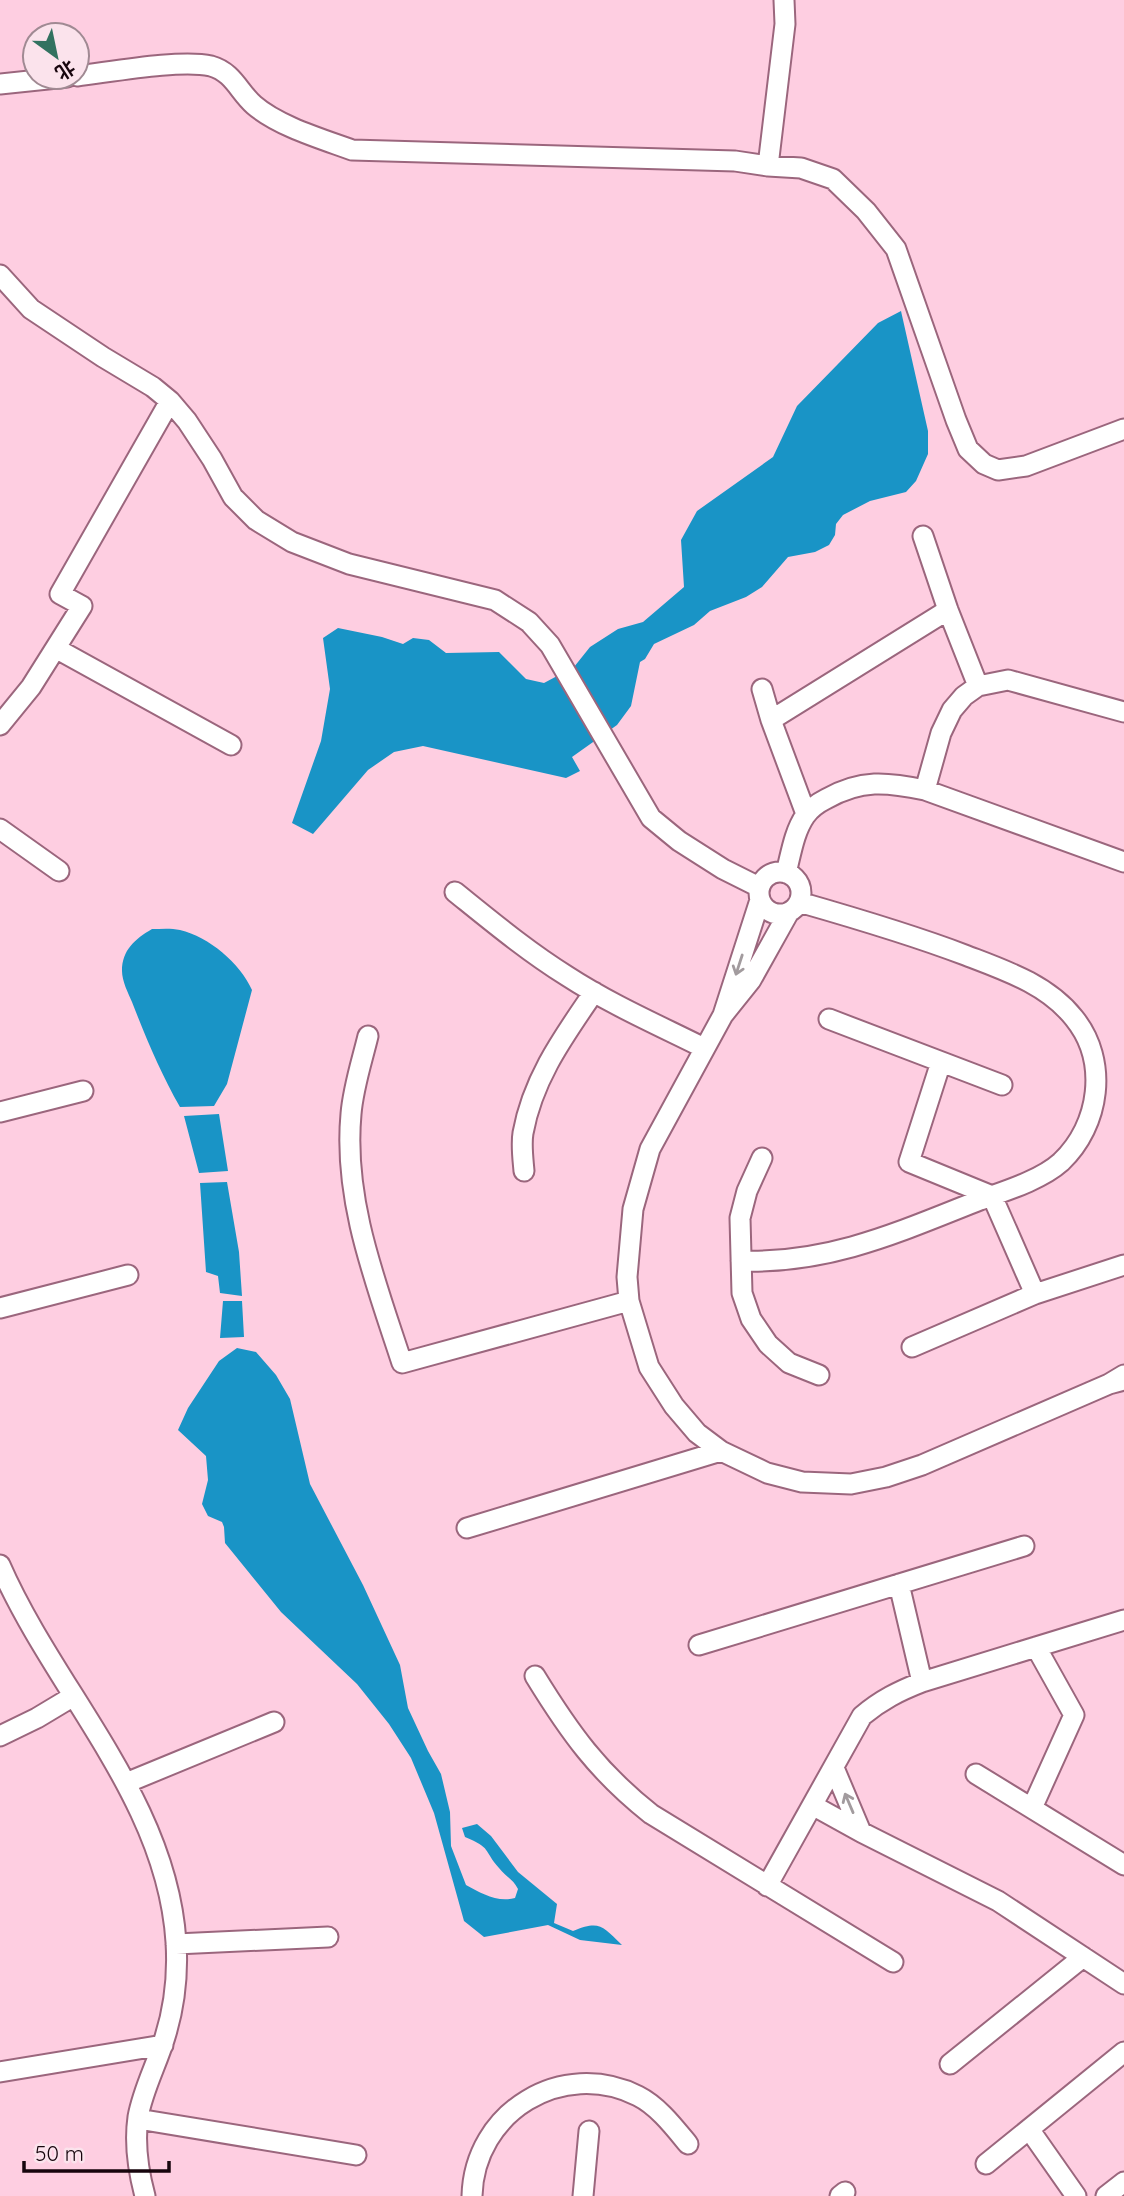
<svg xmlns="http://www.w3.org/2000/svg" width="1124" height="2196" font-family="Quicksand,'Noto Sans SC',sans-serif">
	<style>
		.water { fill: #1994c6 }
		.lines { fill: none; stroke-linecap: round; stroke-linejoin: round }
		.minor-casing { stroke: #9b667d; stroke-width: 23 }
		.minor { stroke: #fff; stroke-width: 19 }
		.oneway { stroke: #a29b9e }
	</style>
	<rect width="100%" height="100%" fill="#fecee1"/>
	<path class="water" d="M 901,311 L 928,431 L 928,454 L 916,481 L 906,492 L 870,501 L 843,515 L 836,524 L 835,535 L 829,545 L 815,552 L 788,557 L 762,587 L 746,597 L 710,611 L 694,625 L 654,644 L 645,659 L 640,662 L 631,706 L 617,725 L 572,757 L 580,771 L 566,778 L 423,746 L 394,752 L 368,770 L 313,834 L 292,823 L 321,741 L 330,689 L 323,638 L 338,628 L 382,637 L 403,644 L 413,638 L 429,640 L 446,653 L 499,652 L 526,679 L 544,683 L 574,667 L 590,647 L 618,629 L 643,622 L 684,587 L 681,540 L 697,511 L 773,457 L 797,406 L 878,323 Z
		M 152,929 C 161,929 171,928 180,930 C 209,937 240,963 252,990 L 227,1084 L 214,1106 L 180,1107 C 161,1074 146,1038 132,1002 C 128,993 122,981 122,971 C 122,950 135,939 152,929 Z
		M 219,1114 L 228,1171 L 199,1173 L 184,1116 Z
		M 227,1182 L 239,1252 L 242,1296 L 220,1293 L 218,1276 L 206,1272 L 200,1183 Z
		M 223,1301 L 242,1301 L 244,1337 L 220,1338 Z
		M 237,1348 L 256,1352 L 276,1375 L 290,1399 L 310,1484 L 363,1585 L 400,1665 L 408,1708 L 428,1751 L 441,1774 L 450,1812 L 451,1846 L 466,1885 C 481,1893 497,1903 515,1898 L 518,1889 C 513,1879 506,1877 499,1868 C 483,1850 492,1848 465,1837 L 462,1828 L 477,1824 L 491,1836 L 518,1872 L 557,1904 L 554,1923 L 573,1931 C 600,1920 602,1926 622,1945 L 580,1940 L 548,1925 L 484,1937 L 464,1921 L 434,1813 L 411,1758 L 389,1724 L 357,1684 L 281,1612 L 225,1543 L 224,1527 L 222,1522 L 208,1516 L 202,1504 L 208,1480 L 206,1456 L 178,1430 L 188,1408 L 219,1361 Z"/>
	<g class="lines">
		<defs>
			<path id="minor" d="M 77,76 C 111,72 180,59 211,66 C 233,72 239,92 254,105 C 278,126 322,139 352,150 L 735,161 L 768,166 L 801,168 L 833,179 L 866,211 L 896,249 L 956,420 L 968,449 L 984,464 L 998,470 L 1026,466 L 1124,429
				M 0,84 L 67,77
				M 768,166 L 785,24 L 784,0
				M 0,275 L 31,309 L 103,357 L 153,387 L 170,401 L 187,421 L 212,459 L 233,497 L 256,520 L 292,542 L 349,564 L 495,600 L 529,622 L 550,645 L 651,818 L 679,841 L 723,869 L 759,887
				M 923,536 L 948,610 L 978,686
				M 57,649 L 231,745
				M 762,689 L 771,720 L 806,814
				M 771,720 L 948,610
				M 0,725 L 31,687 L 82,606 L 60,594 L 170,401
				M 925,790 L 941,733 L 952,710 L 964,696 L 978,686 L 1008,680 L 1124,712
				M 0,829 L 59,871
				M759 893a21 21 0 1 1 42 0a21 21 0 1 1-42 0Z
				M 786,873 C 791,854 794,832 805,816 C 810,809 818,803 826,799 C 861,779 887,782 925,790 L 1124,862
				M 455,892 C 491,921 527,951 567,976 C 610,1004 658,1025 704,1048
				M 760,900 L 723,1015 L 751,980 L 789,912
				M 723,1015 L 650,1149 L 633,1209 L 627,1277 L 629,1301 L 649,1367 L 674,1406 L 697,1433 L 721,1451 L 767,1473 L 802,1482 L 851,1484 L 886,1477 L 922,1465 L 1109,1384
				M 829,1019 L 1002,1085
				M 368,1036 C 362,1061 353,1088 351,1114 C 343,1200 376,1283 402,1363 L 629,1301
				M 941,1062 L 909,1162 L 992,1196 L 1035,1294
				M 0,1112 L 83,1091
				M 762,1158 L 747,1191 L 740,1218 L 742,1293 L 751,1319 L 768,1344 L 789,1363 L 819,1375
				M 524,1171 C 523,1159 521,1145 523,1133 C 533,1078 564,1036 594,992
				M 741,1261 C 829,1264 899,1232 980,1200 C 1005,1191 1041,1180 1061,1162 C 1100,1125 1109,1061 1074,1018 C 1047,984 1004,970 965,955 C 910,934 855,918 799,902
				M 0,1308 L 128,1275
				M 912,1347 L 1035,1294 L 1124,1265
				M 1124,1375 L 1109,1384 L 1124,1380
				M 467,1528 L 721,1451
				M 0,1565 C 55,1691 167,1799 176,1942 C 178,1973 174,2008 165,2037 C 157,2064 143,2089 138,2117 C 134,2145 138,2170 145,2196
				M 899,1584 L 922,1682
				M 699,1645 L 1024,1546
				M 535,1676 C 570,1733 598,1772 651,1814 L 893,1962
				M 0,1736 L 37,1718 L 72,1697
				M 976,1774 L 1124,1865
				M 126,1783 L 274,1722
				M 814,1806 L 861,1832 L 834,1768
				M 1032,1808 L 1074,1715 L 1036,1647
				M 861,1832 L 998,1901 L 1124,1984
				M 767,1886 L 862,1716 C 881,1700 899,1691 922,1682 L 1124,1620
				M 176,1944 L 328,1937
				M 950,2064 L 1083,1957
				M 0,2072 L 163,2045
				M 138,2119 L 356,2155
				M 1029,2129 L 1076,2196
				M 986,2164 L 1124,2052
				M 472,2196 C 474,2112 562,2058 638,2096 C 658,2106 674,2127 688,2144
				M 583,2196 L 589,2131
				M 840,2196 L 845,2192
				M 1106,2196 L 1124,2182"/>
		</defs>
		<use href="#minor" class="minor-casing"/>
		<use href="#minor" class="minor"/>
	</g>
	<defs><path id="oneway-shaft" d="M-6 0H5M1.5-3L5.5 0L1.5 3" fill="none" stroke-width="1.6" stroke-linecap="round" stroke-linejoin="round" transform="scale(1.75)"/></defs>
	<g class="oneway">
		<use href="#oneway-shaft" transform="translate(739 965) rotate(108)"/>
		<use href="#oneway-shaft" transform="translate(849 1803) rotate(-113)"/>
	</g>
	<g transform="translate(56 56) rotate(147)"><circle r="33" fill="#fbe3ec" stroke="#a08a93" stroke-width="2"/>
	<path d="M0-5L12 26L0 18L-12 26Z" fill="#327260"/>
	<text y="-10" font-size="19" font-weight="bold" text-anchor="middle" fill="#17050d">北</text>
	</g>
	<path d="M24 2161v10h145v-10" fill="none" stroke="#17050d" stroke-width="3.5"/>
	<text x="35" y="2161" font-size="21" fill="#17050d" stroke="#fbe3ec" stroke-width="5" paint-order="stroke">50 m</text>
</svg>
